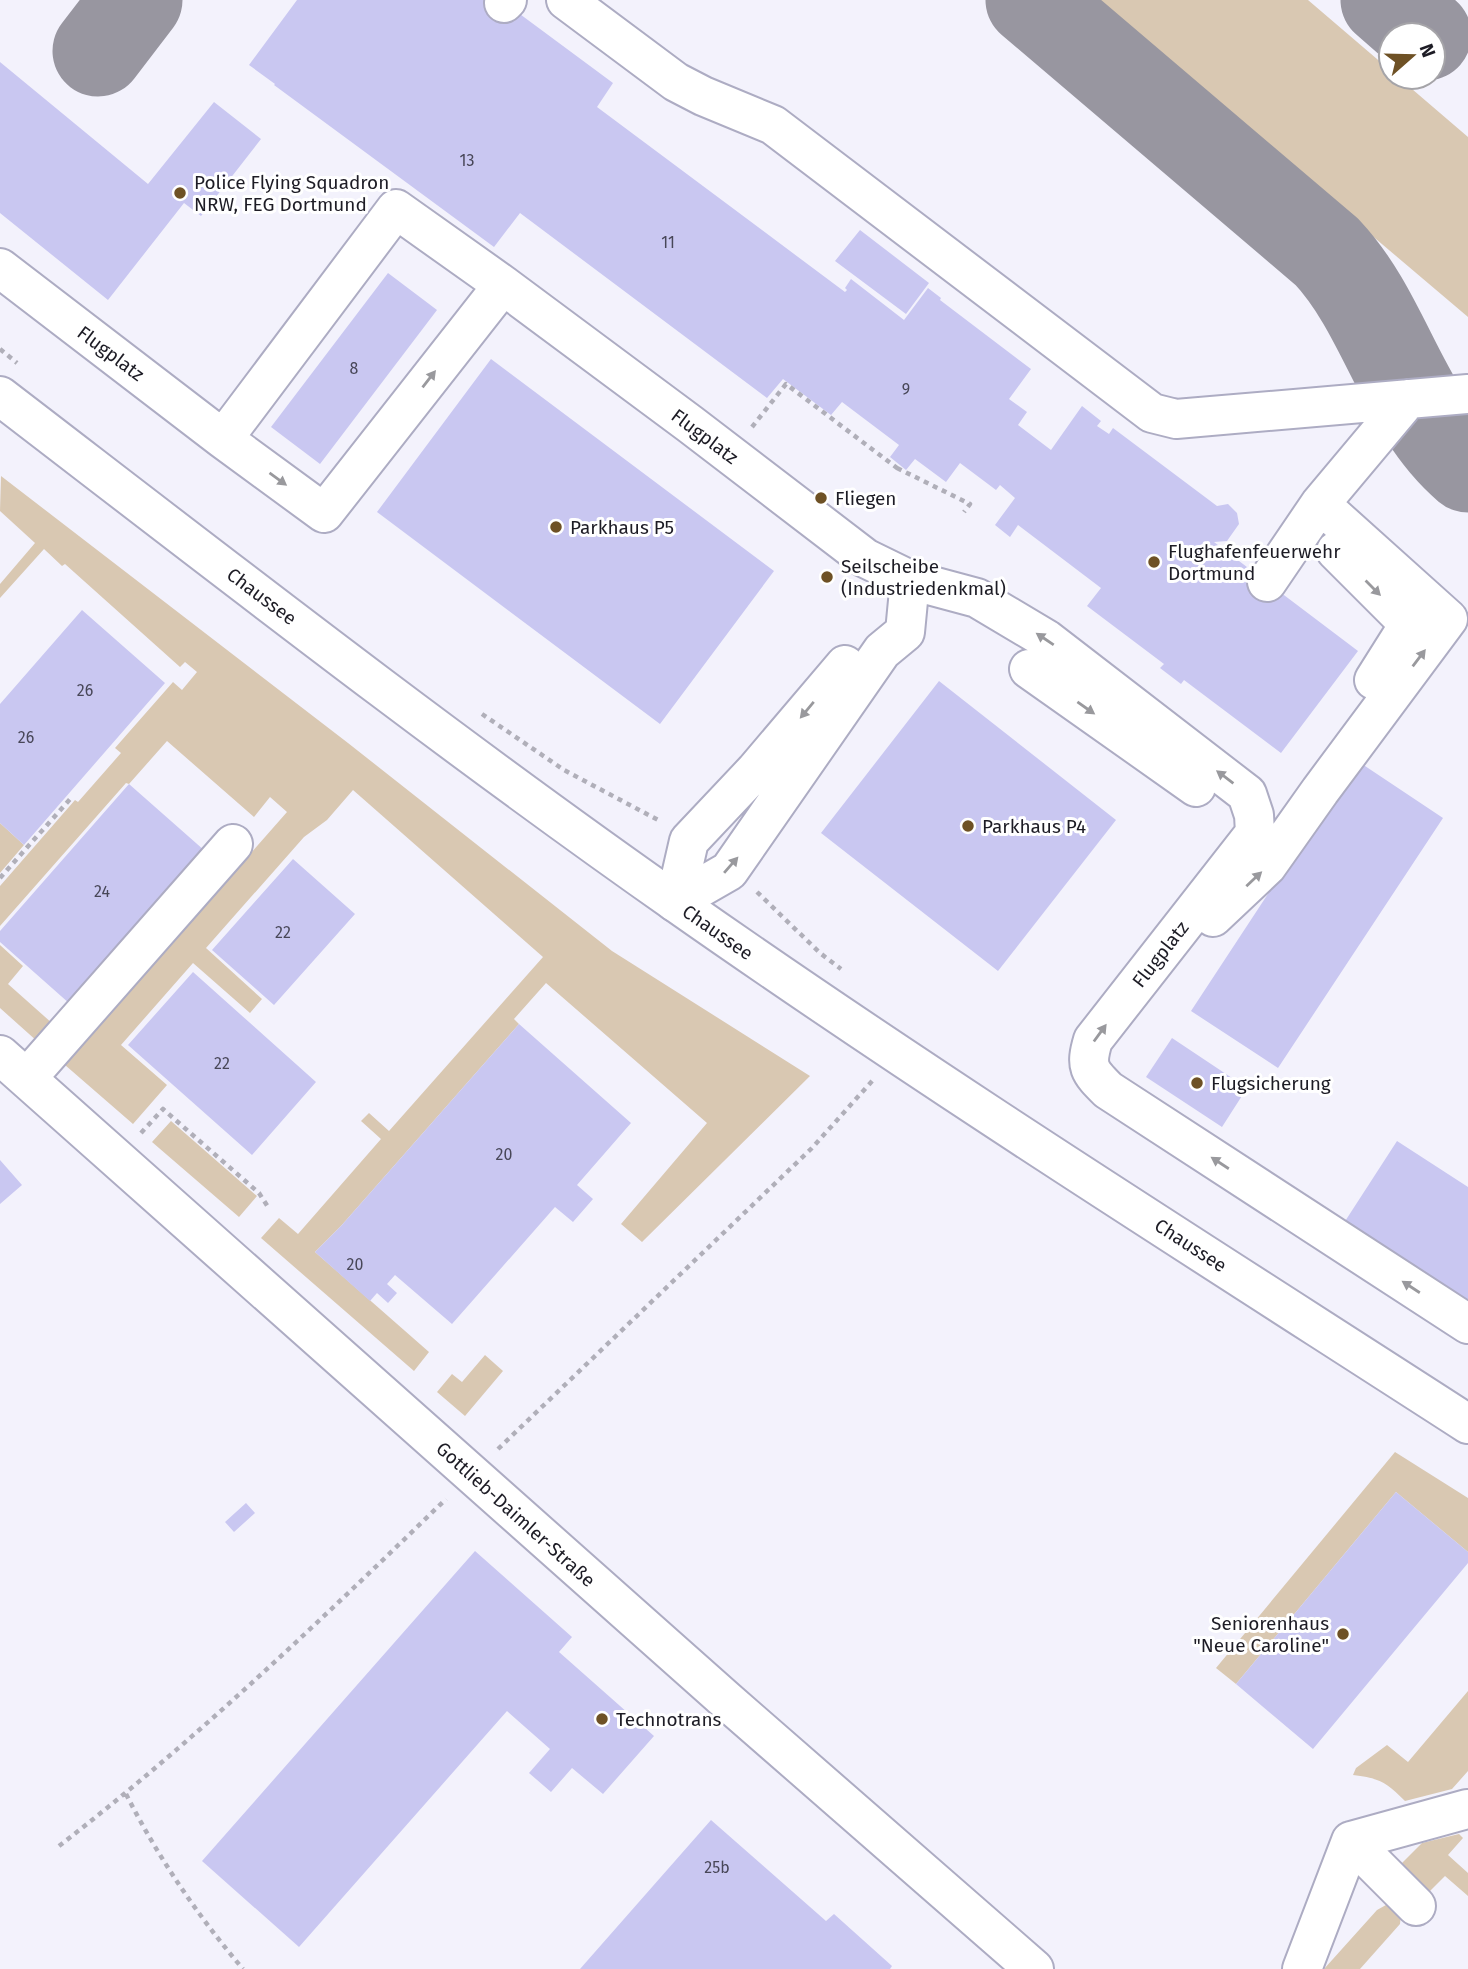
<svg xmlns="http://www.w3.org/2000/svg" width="1468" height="1969" font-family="'Fira Sans',sans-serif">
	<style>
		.green { fill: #d9c8b2 }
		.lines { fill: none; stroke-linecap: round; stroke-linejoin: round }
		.taxiway { stroke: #9896a0; stroke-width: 91 }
		.building { fill: #c9c7f1 }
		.minor-casing { stroke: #adacc3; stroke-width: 42 }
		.major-casing { stroke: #adacc3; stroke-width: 42 }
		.path { stroke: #b0afb9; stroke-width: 4.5; stroke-dasharray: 5 5; stroke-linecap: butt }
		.minor { stroke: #fff; stroke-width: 38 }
		.major { stroke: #fff; stroke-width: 38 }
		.oneway { fill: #99999d }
		.poi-dot { fill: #6e5125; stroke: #fff; stroke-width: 2.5 }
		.labels { text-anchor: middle; stroke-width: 6; stroke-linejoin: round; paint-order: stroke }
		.number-label { font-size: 16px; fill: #484758 }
		.poi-label { font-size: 19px; fill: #1d1c25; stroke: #fff; text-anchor: start }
		.street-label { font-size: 19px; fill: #1d1c25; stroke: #fff }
	</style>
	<rect width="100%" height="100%" fill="#f3f2fc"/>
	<path class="green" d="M 1094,0 L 1308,0 L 1391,71 L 1391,77 L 1398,77 L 1468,137 L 1468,317 Z
		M 1,476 L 348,743 L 612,951 L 810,1076 L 642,1242 L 621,1224 L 707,1123 L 546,983 L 514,1019 L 519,1024 L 341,1226 L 315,1252 L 429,1352 L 414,1371 L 261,1238 L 279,1218 L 298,1234 L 381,1139 L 361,1121 L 369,1113 L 389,1131 L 543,957 L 353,790 L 327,820 L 304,837 L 206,948 L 262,999 L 250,1013 L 193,963 L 121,1045 L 167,1085 L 133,1124 L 65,1065 L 287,812 L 270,797 L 254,817 L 167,741 L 129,784 L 126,783 L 0,926 L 0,886 L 75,800 L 78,802 L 121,753 L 115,748 L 173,682 L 182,690 L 197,672 L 185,662 L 180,667 L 65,564 L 62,566 L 44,549 L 0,598 L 0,584 L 35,543 L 0,511 Z
		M 0,823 L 24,845 L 0,873 Z
		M 0,945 L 23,966 L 8,984 L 53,1024 L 38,1042 L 0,1008 Z
		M 171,1121 L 257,1196 L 239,1217 L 152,1142 Z
		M 485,1355 L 503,1371 L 465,1416 L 437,1392 L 452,1374 L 462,1382 Z
		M 1395,1452 L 1468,1498 L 1468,1552 L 1396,1492 L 1236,1684 L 1216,1668 Z
		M 1468,1691 L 1468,1771 L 1452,1789 L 1405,1801 C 1386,1782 1379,1778 1353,1775 L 1356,1768 L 1387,1745 L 1408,1762 Z
		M 1459,1834 L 1463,1838 L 1448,1855 L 1468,1873 L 1468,1896 L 1445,1876 L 1427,1894 L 1398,1867 L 1422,1843 Z
		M 1386,1905 L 1393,1905 L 1401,1914 L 1400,1924 L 1360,1969 L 1324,1969 L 1377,1910 Z"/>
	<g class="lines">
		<path class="taxiway" d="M 1031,0 L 1327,252 C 1386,315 1402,411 1468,467
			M 1386,0 L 1426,35
			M 98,51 L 137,0"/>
	</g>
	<path class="building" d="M 297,0 L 501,0 L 613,83 L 597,107 L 845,292 L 847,290 L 845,288 L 851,279 L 904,320 L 928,288 L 941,298 L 940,300 L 1031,369 L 1009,399 L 1027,412 L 1018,425 L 1051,450 L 1082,406 L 1101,421 L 1097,426 L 1109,434 L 1113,428 L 1217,506 L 1228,504 L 1237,513 L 1239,524 L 1227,541 L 1214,542 L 1358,651 L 1281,753 L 1184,680 L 1181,684 L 1160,668 L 1164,664 L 1087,606 L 1101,588 L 1018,525 L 1010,537 L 995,525 L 1015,498 L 1000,485 L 996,490 L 960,463 L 946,482 L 915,459 L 906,470 L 890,457 L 899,445 L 842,402 L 831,415 L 783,379 L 767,398 L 520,213 L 494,247 L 274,85 L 275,84 L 249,65 Z
		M 0,62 L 148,184 L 214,102 L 261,139 L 201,216 L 184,203 L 108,300 L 0,213 Z
		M 860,230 L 929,283 L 906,314 L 835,261 Z
		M 388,273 L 437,310 L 320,464 L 271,427 Z
		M 491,359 L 774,571 L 660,724 L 377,512 Z
		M 82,610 L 165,683 L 24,845 L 0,823 L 0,704 Z
		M 939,681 L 1116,820 L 998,971 L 821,833 Z
		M 1356,760 L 1443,818 L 1278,1068 L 1191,1011 Z
		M 129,784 L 205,851 L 70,1004 L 0,942 L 0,931 Z
		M 293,859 L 355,914 L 274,1005 L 212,950 Z
		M 193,972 L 316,1082 L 252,1155 L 128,1045 Z
		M 519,1024 L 631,1123 L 577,1185 L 593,1199 L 573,1222 L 555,1207 L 452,1324 L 395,1275 L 387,1284 L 397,1293 L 388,1303 L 377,1293 L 370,1301 L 315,1252 L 341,1226 Z
		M 1172,1038 L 1247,1088 L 1222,1127 L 1146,1077 Z
		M 1397,1141 L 1468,1187 L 1468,1313 L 1340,1229 Z
		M 0,1160 L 22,1185 L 0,1204 Z
		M 1396,1492 L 1468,1552 L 1468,1563 L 1313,1749 L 1236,1684 Z
		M 246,1503 L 255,1513 L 234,1532 L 225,1522 Z
		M 475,1551 L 572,1637 L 559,1652 L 654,1736 L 603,1794 L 572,1768 L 551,1792 L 529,1773 L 550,1749 L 507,1711 L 299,1947 L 202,1861 Z
		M 711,1820 L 826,1921 L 834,1914 L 892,1966 L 890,1969 L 580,1969 Z"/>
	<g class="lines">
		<defs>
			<path id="minor" d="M 566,0 L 676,82 L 703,96 L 773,125 L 1152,413 L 1176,419 L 1468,394
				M 504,3 L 507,0
				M 0,268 L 223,439 L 396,209 L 503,285 L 690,424 L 865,558 L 910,580 L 977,598 L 1046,639 L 1247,794 L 1254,815 L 1255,833 L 1093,1040 C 1085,1067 1089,1071 1108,1090 L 1468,1324
				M 223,439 L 324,513 L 503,285
				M 1336,551 L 1409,624
				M 1267,582 L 1320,504 L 1408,399
				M 1029,669 L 1196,787
				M 1374,680 L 1425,599
				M 675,902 L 729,871 L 882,651 L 905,632 L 910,580
				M 675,902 L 689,841 L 755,771 L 845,665
				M 1213,917 L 1267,866 L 1320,791 L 1448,619 L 1320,504
				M 0,1055 L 727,1701 L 1034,1969
				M 27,1078 L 233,844
				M 1351,1841 L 1467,1809
				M 1351,1841 L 1416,1906
				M 1302,1969 L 1351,1841"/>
			<path id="major" d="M 0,396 C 224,568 447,742 678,904 C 936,1085 1203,1253 1468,1424"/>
		</defs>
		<use href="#minor" class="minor-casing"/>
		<use href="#major" class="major-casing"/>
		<path class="path" d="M 0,349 L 17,363
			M 752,427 L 786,384 L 897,468 L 899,465
			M 897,468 L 970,504 L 964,512
			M 482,714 L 564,770 L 660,821
			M 0,878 L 71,798
			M 757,892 L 820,953 L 841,969
			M 141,1133 L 163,1109 L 259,1193 L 268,1207
			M 498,1449 L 812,1148 L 873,1080
			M 126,1794 C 158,1857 197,1915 243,1969
			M 59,1846 C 196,1740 321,1620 446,1499"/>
		<use href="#minor" class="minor"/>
		<use href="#major" class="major"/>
	</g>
	<defs><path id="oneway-solid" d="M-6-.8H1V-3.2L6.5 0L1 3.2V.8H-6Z" transform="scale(1.75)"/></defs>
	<g class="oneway">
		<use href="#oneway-solid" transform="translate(429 379) rotate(-52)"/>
		<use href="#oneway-solid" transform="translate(278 479) rotate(36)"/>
		<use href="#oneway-solid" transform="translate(1373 588) rotate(45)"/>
		<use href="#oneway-solid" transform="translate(1045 639) rotate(-146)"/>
		<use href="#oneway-solid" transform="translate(1419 658) rotate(-53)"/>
		<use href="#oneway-solid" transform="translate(1086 708) rotate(35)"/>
		<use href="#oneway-solid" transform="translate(807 710) rotate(130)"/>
		<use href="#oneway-solid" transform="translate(1225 777) rotate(-143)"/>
		<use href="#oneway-solid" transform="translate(731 865) rotate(-49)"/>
		<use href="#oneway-solid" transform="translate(1254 879) rotate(-43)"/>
		<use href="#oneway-solid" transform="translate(1100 1033) rotate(-54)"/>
		<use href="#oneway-solid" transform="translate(1220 1163) rotate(-147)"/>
		<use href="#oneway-solid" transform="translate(1411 1287) rotate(-147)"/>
	</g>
	<g class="poi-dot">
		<circle cx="180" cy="193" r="7"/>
		<circle cx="821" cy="498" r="7"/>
		<circle cx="556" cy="527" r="7"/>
		<circle cx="1154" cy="562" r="7"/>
		<circle cx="827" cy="577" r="7"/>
		<circle cx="968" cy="826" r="7"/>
		<circle cx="1197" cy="1083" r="7"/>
		<circle cx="1343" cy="1634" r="7"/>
		<circle cx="602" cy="1719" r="7"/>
	</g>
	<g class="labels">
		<g class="number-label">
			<text x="467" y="166">13</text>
			<text x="668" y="248">11</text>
			<text x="354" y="374">8</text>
			<text x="906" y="395">9</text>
			<text x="85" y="696">26</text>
			<text x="26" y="743">26</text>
			<text x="102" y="897">24</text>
			<text x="283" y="938">22</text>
			<text x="222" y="1069">22</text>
			<text x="504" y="1160">20</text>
			<text x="355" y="1270">20</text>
			<text x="717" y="1873">25b</text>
		</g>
		<g class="poi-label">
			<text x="194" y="189">Police Flying Squadron<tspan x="194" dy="22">NRW, FEG Dortmund</tspan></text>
			<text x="835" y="505">Fliegen</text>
			<text x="570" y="534">Parkhaus P5</text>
			<text x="1168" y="558">Flughafenfeuerwehr<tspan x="1168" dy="22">Dortmund</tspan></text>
			<text x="841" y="573">Seilscheibe<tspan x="841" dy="22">(Industriedenkmal)</tspan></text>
			<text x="982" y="833">Parkhaus P4</text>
			<text x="1211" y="1090">Flugsicherung</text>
			<text x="1329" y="1630" text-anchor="end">Seniorenhaus<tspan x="1329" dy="22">"Neue Caroline"</tspan></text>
			<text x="616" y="1726">Technotrans</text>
		</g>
		<g class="street-label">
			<text transform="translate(111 353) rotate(37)" y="7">Flugplatz</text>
			<text transform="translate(705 436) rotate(37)" y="7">Flugplatz</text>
			<text transform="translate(262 596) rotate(37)" y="7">Chaussee</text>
			<text transform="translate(718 932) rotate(35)" y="7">Chaussee</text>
			<text transform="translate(1160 954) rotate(-52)" y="7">Flugplatz</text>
			<text transform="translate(1191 1245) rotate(33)" y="7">Chaussee</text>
			<text transform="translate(516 1514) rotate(42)" y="7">Gottlieb-Daimler-Straße</text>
		</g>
	</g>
	<g transform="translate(1412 56) rotate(70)"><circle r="33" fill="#ffffff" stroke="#a5a4a8" stroke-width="2"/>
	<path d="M0-5L12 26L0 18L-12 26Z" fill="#6e5125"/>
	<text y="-10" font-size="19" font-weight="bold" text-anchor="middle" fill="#1d1c25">N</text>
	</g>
</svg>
